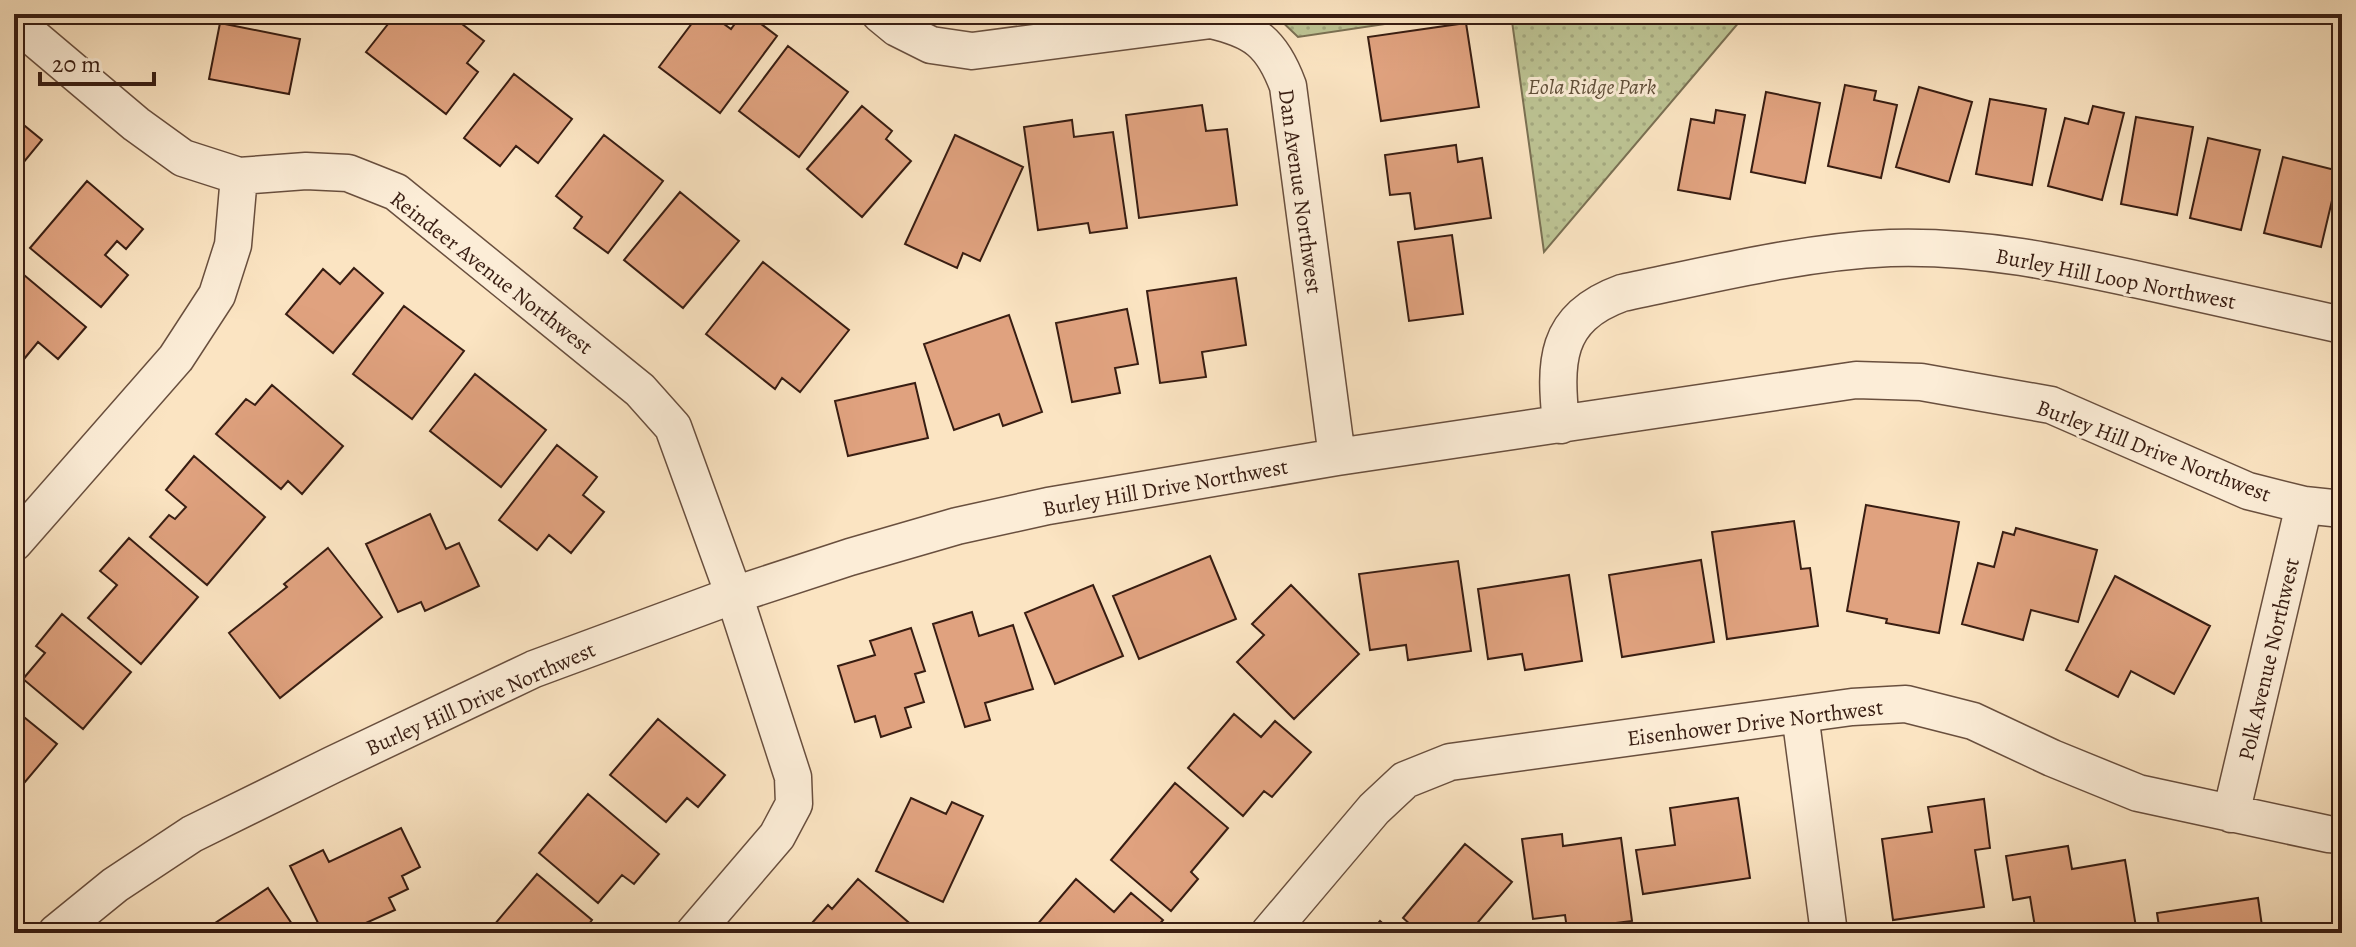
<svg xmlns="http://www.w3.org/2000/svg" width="2356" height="947" font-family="Alegreya,serif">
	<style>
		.green { fill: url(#green-dots); stroke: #7a7053; stroke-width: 2 }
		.building { fill: #e0a27f; stroke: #381d12; stroke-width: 2 }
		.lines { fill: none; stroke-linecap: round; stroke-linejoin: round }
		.minor-casing { stroke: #694f3e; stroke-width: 39 }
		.minor { stroke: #fcedd7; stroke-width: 36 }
		.labels { text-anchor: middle; stroke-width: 6; stroke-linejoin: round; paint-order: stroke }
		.park-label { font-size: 22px; font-style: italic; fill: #604f39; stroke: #fcedd7 }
		.street-label { font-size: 22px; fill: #381d12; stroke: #fcedd7 }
	</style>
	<defs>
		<pattern id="green-dots" width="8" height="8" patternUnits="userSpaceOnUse" patternTransform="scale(2)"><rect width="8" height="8" fill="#bdc494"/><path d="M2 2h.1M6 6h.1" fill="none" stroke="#a3a87f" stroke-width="1.8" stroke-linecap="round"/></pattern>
	</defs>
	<rect width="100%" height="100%" fill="#fbe4c2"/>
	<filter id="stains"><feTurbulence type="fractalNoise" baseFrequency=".0025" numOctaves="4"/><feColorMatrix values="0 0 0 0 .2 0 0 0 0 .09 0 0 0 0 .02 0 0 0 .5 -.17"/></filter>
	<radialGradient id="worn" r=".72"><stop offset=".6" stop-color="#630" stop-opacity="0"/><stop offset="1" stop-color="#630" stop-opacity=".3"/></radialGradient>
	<path class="green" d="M 1274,14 L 1452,14 L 1298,37 Z
		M 1511,14 L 1746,14 L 1544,252 Z"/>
	<path class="building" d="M 396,14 L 449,14 L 484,41 L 467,63 L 478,72 L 446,114 L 366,52 Z
		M 699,14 L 710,14 L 731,29 L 742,14 L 748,14 L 777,36 L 720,113 L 659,67 Z
		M 220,23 L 300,39 L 289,94 L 209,79 Z
		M 1466,23 L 1479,107 L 1381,121 L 1368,37 Z
		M 788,46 L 848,92 L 799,157 L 739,111 Z
		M 514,74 L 572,119 L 538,163 L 516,146 L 500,166 L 464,138 Z
		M 1845,85 L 1876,91 L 1874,100 L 1897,105 L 1881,178 L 1828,166 Z
		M 1919,87 L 1972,102 L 1949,182 L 1896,167 Z
		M 1766,92 L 1820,103 L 1805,183 L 1751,172 Z
		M 1990,99 L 2046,109 L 2032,185 L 1976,174 Z
		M 1202,105 L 1206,131 L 1227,129 L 1237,205 L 1139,218 L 1126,115 Z
		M 862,106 L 892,131 L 886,139 L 911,161 L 862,217 L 807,169 Z
		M 2093,106 L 2124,113 L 2102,200 L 2048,186 L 2065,118 L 2088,124 Z
		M 1716,110 L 1745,115 L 1730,199 L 1678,190 L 1691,119 L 1714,123 Z
		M 14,117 L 42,140 L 14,174 Z
		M 2136,117 L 2193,127 L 2177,215 L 2121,204 Z
		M 1072,120 L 1074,137 L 1113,132 L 1127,228 L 1090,233 L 1088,223 L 1038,230 L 1024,127 Z
		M 604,135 L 663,181 L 608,253 L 574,228 L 582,217 L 556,196 Z
		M 955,135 L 1023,167 L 980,261 L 963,253 L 957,268 L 905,244 Z
		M 2208,138 L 2260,150 L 2241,230 L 2190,218 Z
		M 1456,145 L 1458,162 L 1482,158 L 1491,218 L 1415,229 L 1410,193 L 1390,195 L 1385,155 Z
		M 2283,157 L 2339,171 L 2321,247 L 2264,233 Z
		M 87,181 L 143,229 L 126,249 L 117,241 L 105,255 L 128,275 L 101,307 L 30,248 Z
		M 680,192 L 739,241 L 683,308 L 624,260 Z
		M 1452,235 L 1463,314 L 1409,321 L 1398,242 Z
		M 763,262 L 849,330 L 800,392 L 782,378 L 775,389 L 706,334 Z
		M 354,268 L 383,293 L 333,353 L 286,314 L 323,269 L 340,284 Z
		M 24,275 L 86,327 L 58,359 L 38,342 L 20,364 L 14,359 L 14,287 Z
		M 1236,278 L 1246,345 L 1202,352 L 1206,377 L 1160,383 L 1147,291 Z
		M 404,306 L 464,351 L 412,419 L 353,374 Z
		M 1127,309 L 1138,364 L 1115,368 L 1120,393 L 1072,402 L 1056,323 Z
		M 1009,315 L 1042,412 L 1003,426 L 999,414 L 954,430 L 924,344 Z
		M 475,374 L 546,430 L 501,487 L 430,431 Z
		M 915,383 L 928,438 L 848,456 L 835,401 Z
		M 272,385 L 343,446 L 302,494 L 288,481 L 281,489 L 216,434 L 246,399 L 255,405 Z
		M 557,445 L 597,477 L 583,495 L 604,512 L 571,553 L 549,535 L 537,550 L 499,520 Z
		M 194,456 L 265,517 L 207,585 L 150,537 L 169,515 L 175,519 L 186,507 L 166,490 Z
		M 1866,505 L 1959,522 L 1939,633 L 1886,623 L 1887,619 L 1847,611 Z
		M 430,514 L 446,549 L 459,543 L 479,586 L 425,611 L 421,602 L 398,612 L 366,544 Z
		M 1794,521 L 1801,569 L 1810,568 L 1818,626 L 1727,639 L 1712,532 Z
		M 2016,528 L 2097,550 L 2078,622 L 2031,610 L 2023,640 L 1962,624 L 1978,563 L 1994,567 L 2003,532 L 2014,535 Z
		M 129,538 L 198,597 L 141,664 L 88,618 L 117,585 L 100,571 Z
		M 328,548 L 382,617 L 280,698 L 229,633 L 287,587 L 284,584 Z
		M 1210,556 L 1236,619 L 1139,659 L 1113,596 Z
		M 1701,560 L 1714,642 L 1622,657 L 1609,575 Z
		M 1458,561 L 1471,651 L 1408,660 L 1406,645 L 1370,650 L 1359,574 Z
		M 1569,575 L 1582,661 L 1525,670 L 1522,654 L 1488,659 L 1478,589 Z
		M 2115,576 L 2210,626 L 2174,694 L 2131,671 L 2118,697 L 2066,670 Z
		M 1093,585 L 1123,656 L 1055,684 L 1025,613 Z
		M 1291,585 L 1359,654 L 1294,719 L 1237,662 L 1264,635 L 1252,624 Z
		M 972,612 L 979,636 L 1013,625 L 1033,689 L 985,703 L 990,720 L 965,727 L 933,624 Z
		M 62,614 L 131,672 L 83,729 L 23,679 L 45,653 L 36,646 Z
		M 911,628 L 925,671 L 915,674 L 924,702 L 905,708 L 911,727 L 881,737 L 875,716 L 855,722 L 838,666 L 875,655 L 870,641 Z
		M 14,709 L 57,744 L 14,795 Z
		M 1234,714 L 1261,737 L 1275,721 L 1311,752 L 1272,797 L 1264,791 L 1243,816 L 1188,768 Z
		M 658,719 L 725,775 L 698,807 L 687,798 L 666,822 L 610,775 Z
		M 1175,783 L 1228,828 L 1191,872 L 1198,879 L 1171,911 L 1111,860 Z
		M 588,794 L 659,854 L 634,884 L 622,875 L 598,903 L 539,853 Z
		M 911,798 L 946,814 L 952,802 L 983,816 L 943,902 L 876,871 Z
		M 1738,798 L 1750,878 L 1643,894 L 1636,850 L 1675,845 L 1670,808 Z
		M 1984,799 L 1990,848 L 1975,850 L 1984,907 L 1893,920 L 1882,839 L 1932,832 L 1928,807 Z
		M 401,828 L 420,867 L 402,876 L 408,889 L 389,898 L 395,910 L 359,926 L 362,933 L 323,933 L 290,866 L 323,850 L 329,862 Z
		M 1562,834 L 1563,846 L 1621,838 L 1632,921 L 1567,929 L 1565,915 L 1533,919 L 1522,839 Z
		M 1465,844 L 1512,882 L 1469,933 L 1420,933 L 1403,918 Z
		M 2068,846 L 2072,869 L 2125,860 L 2137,933 L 2036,933 L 2030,897 L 2013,900 L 2006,856 Z
		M 537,874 L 592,920 L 582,933 L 492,933 L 489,931 Z
		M 858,879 L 921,933 L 803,933 L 828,905 L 832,909 Z
		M 1076,879 L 1114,912 L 1131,893 L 1163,920 L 1152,933 L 1030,933 Z
		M 268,888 L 298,933 L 209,933 L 206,929 Z
		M 2258,898 L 2263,933 L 2160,933 L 2157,913 Z
		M 1380,921 L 1393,933 L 1370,933 Z
		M 2342,924 L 2342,933 L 2290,933 L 2290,932 Z"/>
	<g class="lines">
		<defs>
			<path id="minor" d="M 880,14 L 897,28 L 931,45 L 972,51 L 1211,20 C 1255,30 1272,43 1288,86 L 1337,457
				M 14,21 L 136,124 L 183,158 L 239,176 L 306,171 L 348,173 L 396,192 L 640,390 L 673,427 L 734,595 L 793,777 L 794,804 L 777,836 L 694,933
				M 1561,425 C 1555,363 1553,318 1622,293 C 1710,275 1799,252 1890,248 C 1980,245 2066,264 2153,283 C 2216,297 2279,311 2342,325
				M 14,543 L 176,358 L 217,295 L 233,245 L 239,176
				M 1800,714 L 1829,933
				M 2231,814 L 2304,505
				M 56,933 L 115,885 L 192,834 L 332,765 L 534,669 L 734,595 L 850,557 L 957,526 L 1048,506 L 1337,457 L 1856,380 L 1921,382 L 2051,405 L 2248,491 L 2304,505 L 2342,509
				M 1269,933 L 1374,809 L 1405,780 L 1450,762 L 1852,707 L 1906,704 L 1973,721 L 2052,758 L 2138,793 L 2328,834 L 2342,835"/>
		</defs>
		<use href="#minor" class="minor-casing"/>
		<use href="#minor" class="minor"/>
	</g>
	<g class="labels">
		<g class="park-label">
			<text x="1592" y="94">Eola Ridge Park</text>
		</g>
		<g class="street-label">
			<text transform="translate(1301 191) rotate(82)" y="8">Dan Avenue Northwest</text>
			<text transform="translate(492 272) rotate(38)" y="8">Reindeer Avenue Northwest</text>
			<text transform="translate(2116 278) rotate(11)" y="8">Burley Hill Loop Northwest</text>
			<text transform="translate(2154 450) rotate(21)" y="8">Burley Hill Drive Northwest</text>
			<text transform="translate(1165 487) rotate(-10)" y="8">Burley Hill Drive Northwest</text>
			<text transform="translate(2268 659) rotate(-77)" y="8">Polk Avenue Northwest</text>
			<text transform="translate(480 698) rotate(-24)" y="8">Burley Hill Drive Northwest</text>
			<text transform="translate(1755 722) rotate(-7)" y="8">Eisenhower Drive Northwest</text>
		</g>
	</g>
	<rect width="2356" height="947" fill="none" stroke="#fbe4c2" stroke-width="48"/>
	<rect x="16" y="16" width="2324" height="915" fill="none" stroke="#381d12" stroke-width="4"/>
	<rect x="24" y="24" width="2308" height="899" fill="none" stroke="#381d12" stroke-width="2"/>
	<path d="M40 72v12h114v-12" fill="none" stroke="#381d12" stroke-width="4"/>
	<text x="52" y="72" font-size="24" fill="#381d12" stroke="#fcedd7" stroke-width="6" paint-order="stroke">20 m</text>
	<rect width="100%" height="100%" filter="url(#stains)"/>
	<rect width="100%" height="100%" fill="url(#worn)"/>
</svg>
